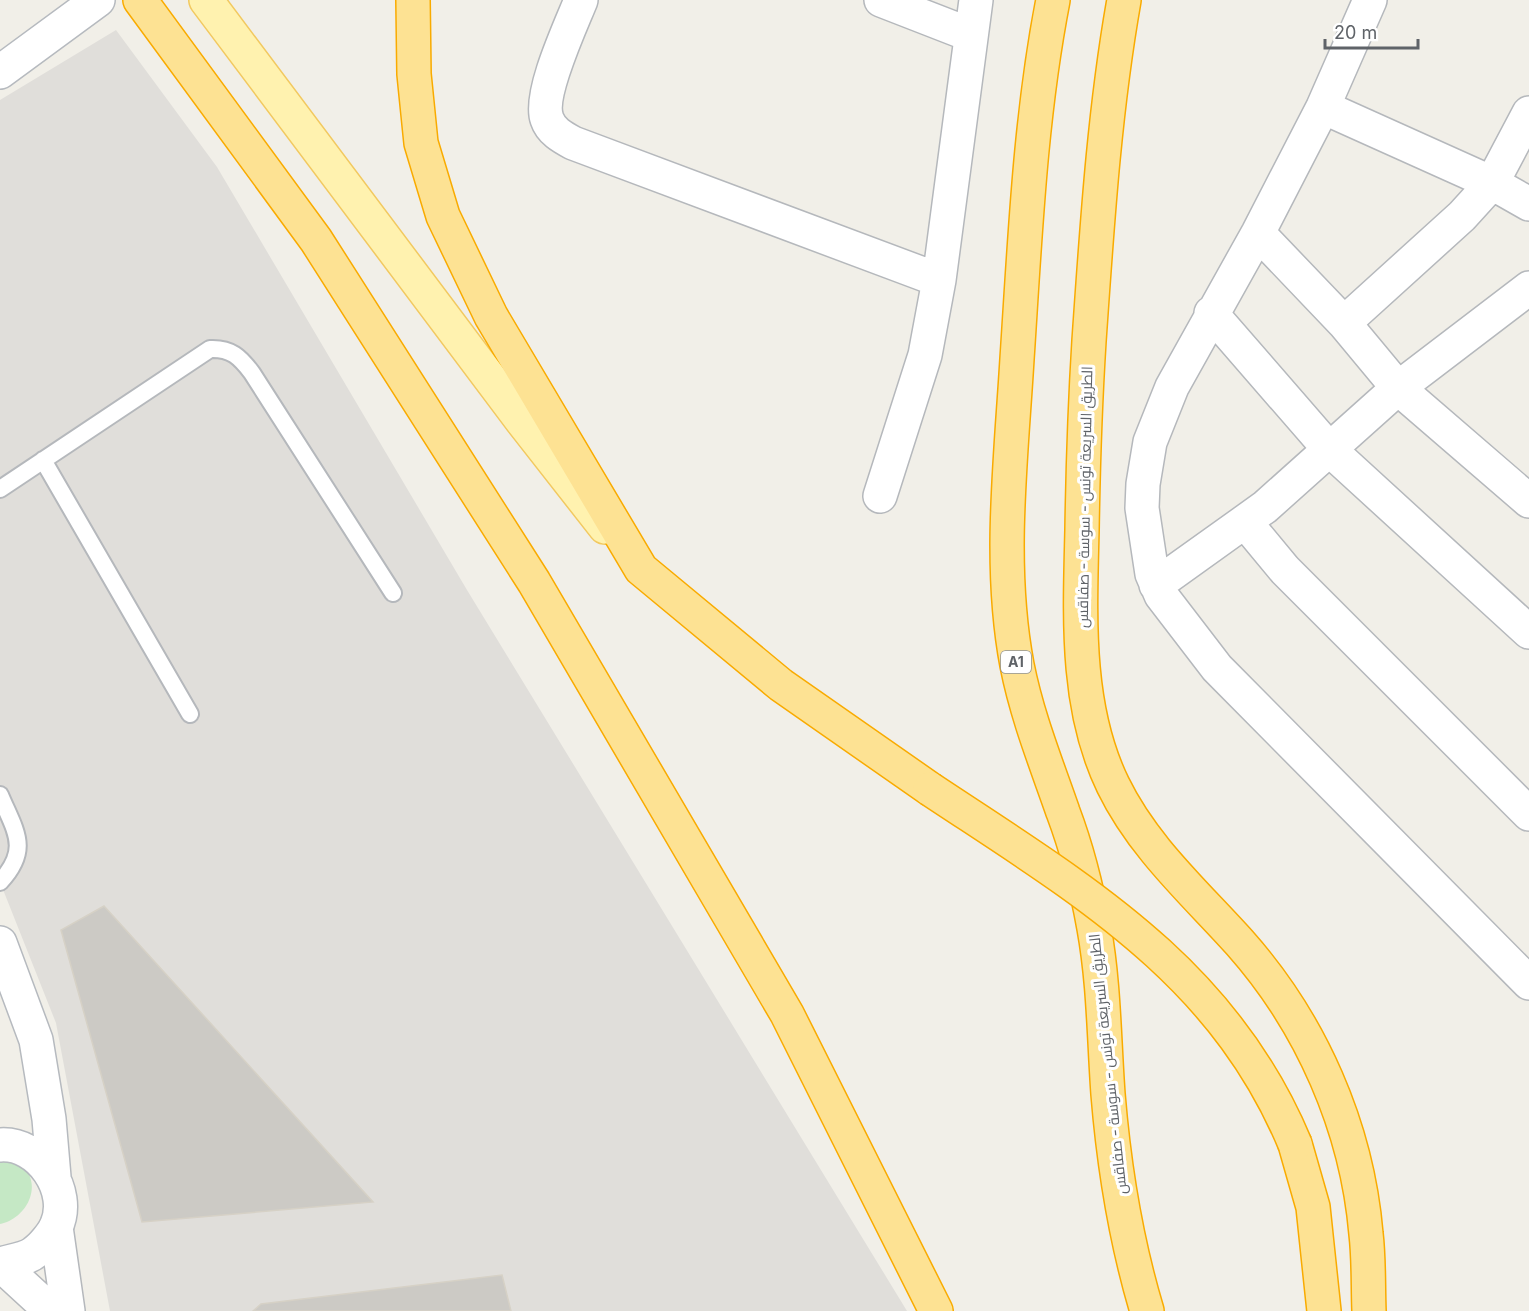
<svg xmlns="http://www.w3.org/2000/svg" width="1529" height="1311" font-family="Inter,Cairo,sans-serif">
	<style>
		.industrial { fill: #e0deda }
		.green { fill: #c5e8c5 }
		.building { fill: #cccac5; stroke: #d6d1c6; stroke-width: 1.5 }
		.lines { fill: none; stroke-linecap: round; stroke-linejoin: round }
		.service-casing { stroke: #b5b8bc; stroke-width: 20 }
		.minor-casing { stroke: #b5b8bc; stroke-width: 36 }
		.tertiary-casing { stroke: #b5b8bc; stroke-width: 36 }
		.secondary-casing { stroke: #b6babf; stroke-width: 36 }
		.primary-casing { stroke: #f2c960; stroke-width: 36 }
		.motorway-casing { stroke: #f9ab00; stroke-width: 36 }
		.service { stroke: #fff; stroke-width: 16 }
		.minor { stroke: #fff; stroke-width: 33 }
		.tertiary { stroke: #fff; stroke-width: 33 }
		.secondary { stroke: #fff; stroke-width: 33 }
		.primary { stroke: #fff2af; stroke-width: 33 }
		.motorway { stroke: #fde293; stroke-width: 33 }
		.motorway-bridge-casing { stroke: #f9ab00; stroke-width: 36; stroke-linecap: butt }
		.motorway-bridge { stroke: #fde293; stroke-width: 33 }
		.labels { text-anchor: middle; stroke-width: 6; stroke-linejoin: round; paint-order: stroke }
		.shield { fill: #fff; stroke: #8f9295; stroke-width: 1.5 }
		.shield-label { font-size: 14px; font-weight: bold; fill: #5f6368 }
		.street-label { font-size: 15px; fill: #5f6368; stroke: #fff }
	</style>
	<rect width="100%" height="100%" fill="#f1efe8"/>
	<path class="industrial" d="M 116,30 L 217,167 L 467,590 L 907,1311 L 110,1311 L 56,1023 L 0,882 L 0,100 Z"/>
	<path class="green" d="M 0,1155 C 7,1158 16,1160 22,1165 C 44,1186 26,1219 0,1224 Z"/>
	<path class="building" d="M 104,906 L 373,1202 L 142,1222 L 61,930 Z
		M 502,1275 L 511,1311 L 253,1311 L 261,1304 Z"/>
	<g class="lines">
		<defs>
			<path id="service" d="M 43,460 L 190,714
				M 0,489 L 210,349 C 231,348 240,357 252,373 L 393,593
				M 0,795 C 15,831 31,849 0,882"/>
			<path id="minor" d="M 581,0 C 571,25 538,95 547,119 C 551,131 562,137 573,143 L 939,280
				M 881,0 L 971,35
				M 1370,0 L 1323,107 L 1258,233 L 1172,387 L 1150,442 L 1143,484 L 1142,508 L 1152,574 L 1161,595 L 1217,668 L 1529,983
				M 1323,107 L 1492,183 L 1529,204
				M 1258,233 L 1344,323 L 1398,388 L 1529,501
				M 1211,313 L 1330,450 L 1529,632
				M 1344,323 L 1462,216 L 1492,183 L 1529,113
				M 880,496 L 925,355 L 939,280 L 976,0
				M 1246,523 L 1285,570 L 1529,814
				M 1156,585 L 1265,507 L 1398,388 L 1529,288"/>
			<path id="tertiary" d="M 56,1227 L 68,1311
				M 0,1264 L 51,1311"/>
			<path id="secondary" d="M 0,72 L 98,0
				M 0,943 L 36,1040 L 49,1119 L 54,1177
				M 0,1145 C 39,1142 73,1191 56,1227 C 52,1235 42,1247 35,1252 C 27,1259 10,1261 0,1264"/>
			<path id="primary" d="M 206,0 L 522,421 L 605,527"/>
			<path id="motorway" d="M 140,0 L 316,240 L 534,582 L 787,1014 L 936,1311
				M 413,0 L 414,74 L 421,143 L 443,216 L 491,316 L 641,569 L 781,685 L 930,789
				M 1053,0 C 1030,118 1025,239 1017,359 C 1011,460 998,565 1017,665 C 1027,716 1046,763 1063,812 C 1077,849 1087,889 1094,928 C 1104,983 1104,1038 1108,1094 C 1114,1167 1126,1241 1147,1311
				M 1124,0 C 1104,113 1097,227 1089,341 C 1085,405 1083,467 1082,530 C 1080,616 1075,707 1113,785 C 1143,847 1195,893 1240,943 C 1311,1023 1357,1127 1366,1234 C 1369,1259 1368,1285 1369,1311
				M 1295,1144 L 1313,1207 L 1324,1311"/>
		</defs>
		<use href="#service" class="service-casing"/>
		<use href="#minor" class="minor-casing"/>
		<use href="#tertiary" class="tertiary-casing"/>
		<use href="#secondary" class="secondary-casing"/>
		<use href="#primary" class="primary-casing"/>
		<use href="#motorway" class="motorway-casing"/>
		<use href="#service" class="service"/>
		<use href="#minor" class="minor"/>
		<use href="#tertiary" class="tertiary"/>
		<use href="#secondary" class="secondary"/>
		<use href="#primary" class="primary"/>
		<use href="#motorway" class="motorway"/>
		<defs>
			<path id="motorway-bridge" d="M 930,789 C 1079,888 1223,970 1295,1144"/>
		</defs>
		<use href="#motorway-bridge" class="motorway-bridge-casing"/>
		<use href="#motorway-bridge" class="motorway-bridge"/>
	</g>
	<g class="labels">
		<rect class="shield" x="1001" y="651" width="30" height="22" rx="4.5"/>
		<g class="shield-label">
			<text x="1016" y="667">A1</text>
		</g>
		<g class="street-label">
			<text transform="translate(1085 497) rotate(-89)" y="5">الطريق السريعة تونس - سوسة - صفاقس</text>
			<text transform="translate(1108 1064) rotate(-96)" y="5">الطريق السريعة تونس - سوسة - صفاقس</text>
		</g>
	</g>
	<path d="M1325 39v9h93v-9" fill="none" stroke="#5f6368" stroke-width="3"/>
	<text x="1334" y="39" font-size="18" fill="#5f6368" stroke="#ffffff" stroke-width="4.5" paint-order="stroke">20 m</text>
</svg>
